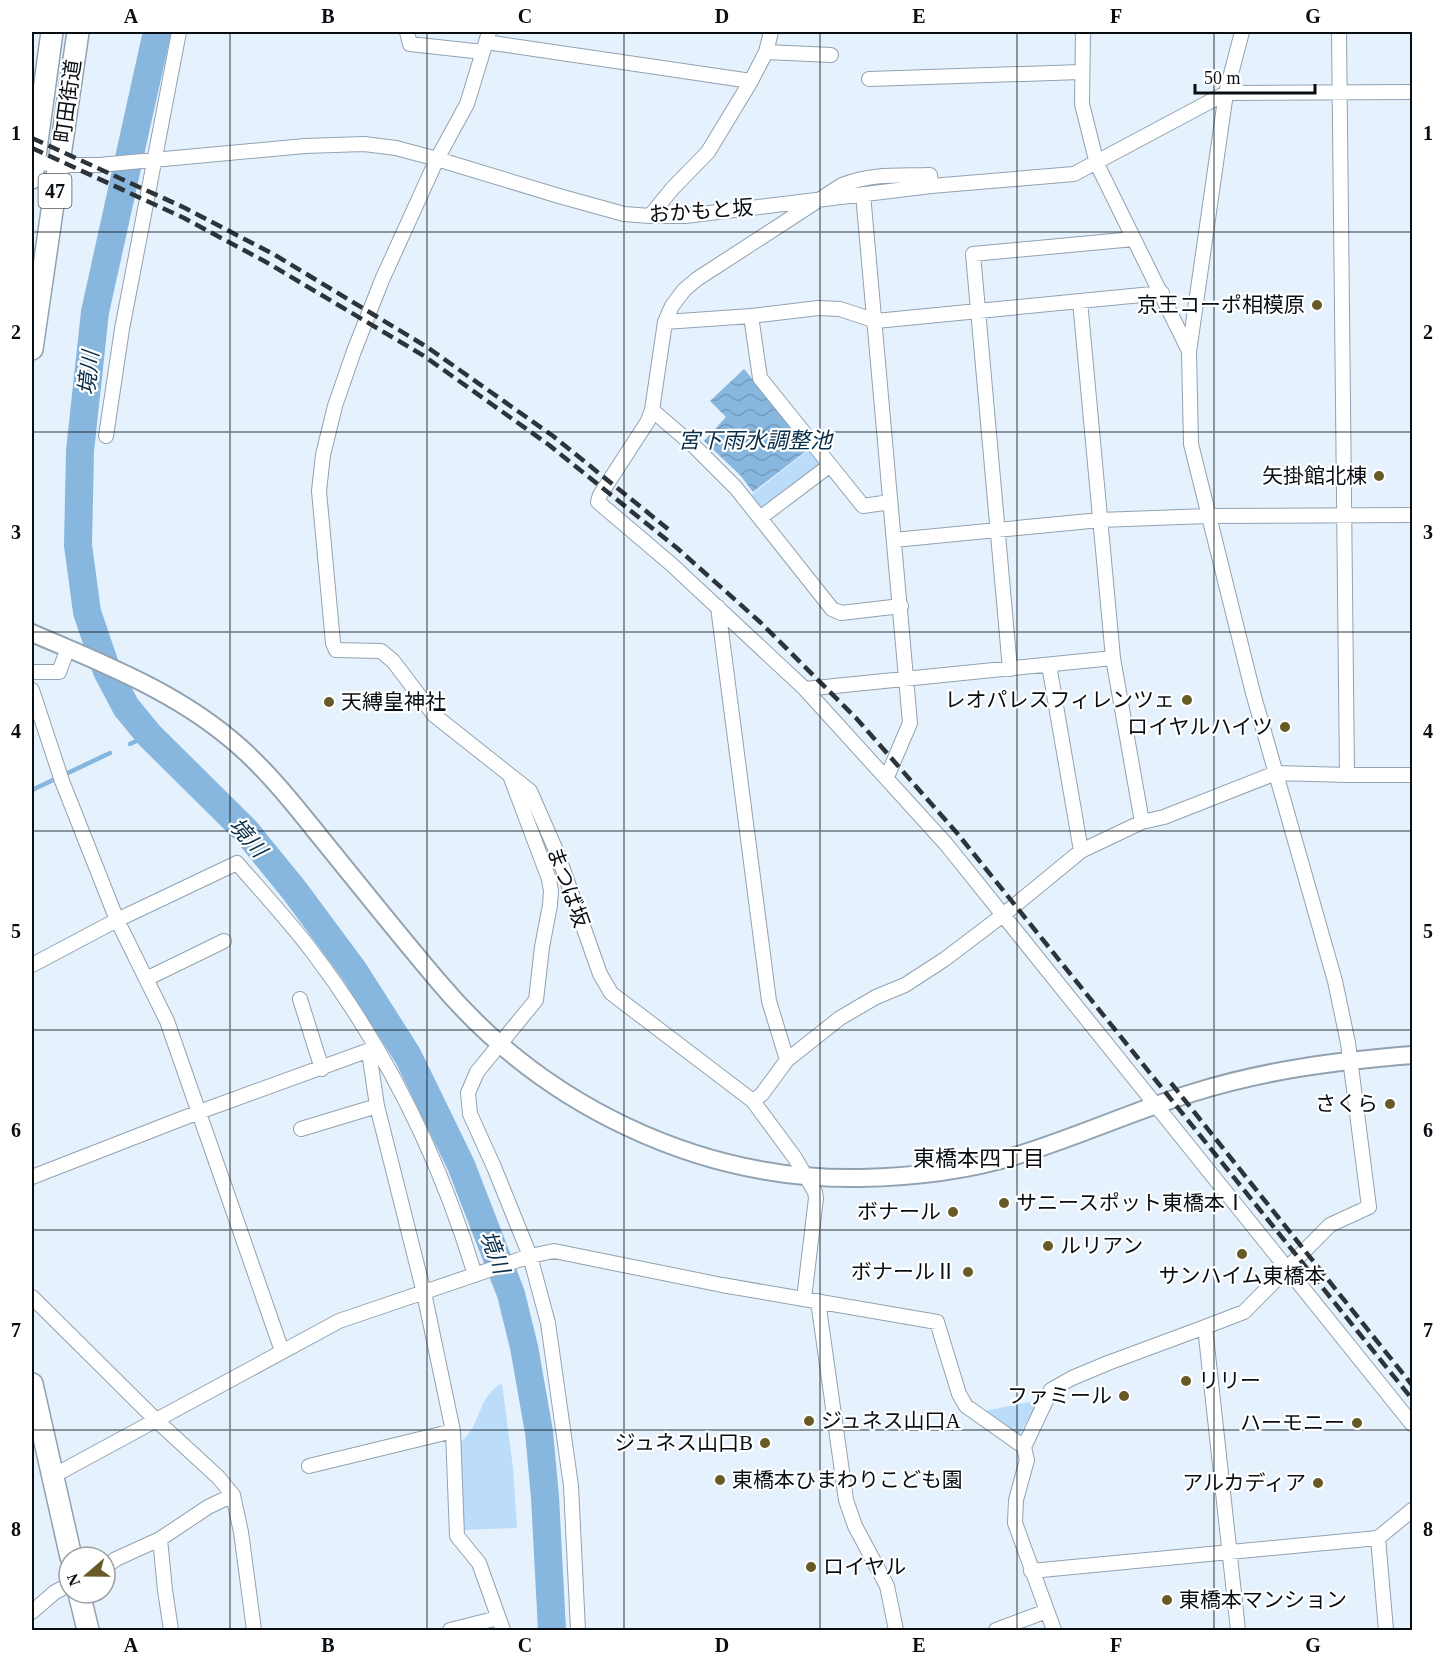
<svg xmlns="http://www.w3.org/2000/svg" width="1444" height="1662" font-family="'Times New Roman','Noto Sans JP',serif">
	<style>
		.park { fill: #bbddfa }
		.water { fill: url(#water-waves) }
		.lines { fill: none; stroke-linecap: round; stroke-linejoin: round }
		.stream { stroke: #87b6de; stroke-width: 4.5 }
		.river { stroke: #87b6de; stroke-width: 28 }
		.minor-casing { stroke: #92a2b0; stroke-width: 16 }
		.tertiary-casing { stroke: #92a2b0; stroke-width: 20 }
		.primary-casing { stroke: #92a2b0; stroke-width: 24 }
		.minor { stroke: #fff; stroke-width: 14 }
		.tertiary { stroke: #fff; stroke-width: 16 }
		.primary { stroke: #fff; stroke-width: 21 }
		.rail { stroke: #2c3339; stroke-width: 4.5; stroke-dasharray: 12 6; stroke-linecap: butt }
		.grid { fill: none; stroke: #090e13; stroke-width: 1.5; stroke-opacity: 0.55 }
		.poi-dot { fill: #675a26; stroke: #fff; stroke-width: 2 }
		.labels { text-anchor: middle; stroke-width: 4.5; stroke-linejoin: round; paint-order: stroke }
		.shield { fill: #fff; stroke: #53565a; stroke-width: 1.5 }
		.shield-label { font-size: 20px; font-weight: bold; fill: #090e13 }
		.street-label { font-size: 21px; fill: #090e13; stroke: #fff }
		.poi-label { font-size: 21px; fill: #090e13; stroke: #fff; text-anchor: end }
		.water-label { font-size: 22px; font-style: italic; fill: #092e49; stroke: #fff }
		.neighbourhood-label { font-size: 22px; fill: #090e13; stroke: #fff }
		.neatline { fill: none; stroke: #090e13; stroke-width: 2 }
		.grid-label { font-size: 20px; text-anchor: middle; font-weight: bold; fill: #090e13 }
	</style>
	<defs>
		<pattern id="water-waves" width="16" height="10" patternUnits="userSpaceOnUse" patternTransform="scale(1.5)"><rect width="16" height="10" fill="#87b6de"/><path d="M0 5q4-4 8 0t8 0" fill="none" stroke="#739bbe"/></pattern>
	</defs>
	<rect width="100%" height="100%" fill="#e5f2fe"/>
	<path class="park" d="M 811,448 L 820,458 L 819,466 L 767,508 L 761,508 L 750,496 Z
		M 502,1383 L 513,1468 L 517,1528 L 462,1530 L 460,1442 C 482,1426 476,1398 502,1383 Z
		M 1039,1400 L 1019,1435 L 984,1411 Z"/>
	<path class="water" d="M 744,369 L 810,448 L 753,492 L 740,475 L 704,441 L 726,417 L 710,401 Z"/>
	<g class="lines">
		<path class="stream" d="M 130,744 L 149,735
			M 32,790 L 110,753"/>
		<path class="river" d="M 157,32 L 95,312 L 80,451 L 78,545 L 87,612 L 107,671 L 126,707 L 149,735 L 246,831 L 294,890 L 354,971 L 408,1056 L 461,1165 L 511,1294 L 524,1347 L 539,1432 L 545,1497 L 552,1630"/>
		<defs>
			<path id="minor" d="M 407,32 L 410,44 L 483,52
				M 489,32 L 467,104 L 437,159 L 382,280 L 354,351 L 335,406 L 323,455 L 319,491 L 333,643 L 336,650 L 381,651 L 393,661 L 434,715 L 530,791 L 558,855 L 600,974 L 611,993 L 753,1101 L 795,1158 L 815,1192 L 816,1198 L 804,1299
				M 1083,32 L 1082,104 L 1097,164 L 1189,351
				M 1339,32 L 1347,775
				M 486,42 L 751,81
				M 766,52 L 831,55
				M 869,79 L 1081,72
				M 32,162 L 59,165 L 99,165 L 305,146 L 364,144 L 396,148 L 437,159 L 559,196 L 624,214 L 650,216 L 685,216 L 931,186 L 1074,174 L 1226,93 L 1412,92
				M 931,186 L 930,175 C 898,176 873,173 842,185 L 697,279 L 684,290 L 672,306 L 665,322 L 652,410 L 648,421 L 600,495 L 598,502 L 671,564 L 805,689 L 946,844 L 1412,1424
				M 863,194 L 910,723 L 887,777
				M 650,216 L 672,189 L 708,152 L 751,81 L 766,52 L 771,32
				M 1080,301 L 1113,658 L 1142,822
				M 751,316 L 760,378 L 863,506 L 890,502
				M 665,322 L 751,316 L 818,308 L 840,309 L 876,321 L 1162,293
				M 652,410 L 695,447 L 736,488 L 832,609 L 841,613 L 901,606
				M 106,436 L 122,329 L 179,32
				M 760,518 L 829,466
				M 894,540 L 1100,520 L 1208,516 L 1412,515
				M 718,607 L 769,1001 L 787,1060 L 762,1094 L 753,1101
				M 1049,665 L 1081,851
				M 1010,669 L 973,254 L 1134,239
				M 32,672 L 59,672 L 68,648
				M 805,689 L 1113,658
				M 32,690 L 62,781 L 117,920 L 167,1021 L 282,1351
				M 511,778 L 549,879 L 551,891 L 550,905 L 542,947 L 536,1000 L 477,1072 L 468,1093 L 470,1114 L 494,1167 L 530,1256 L 548,1323 L 571,1486 L 578,1630
				M 32,965 L 117,920 L 237,863 C 262,892 288,920 311,950 C 385,1047 440,1159 475,1275
				M 146,979 L 224,941
				M 300,999 L 322,1069
				M 369,1052 L 377,1106 L 424,1293 L 453,1431 L 457,1536 L 479,1563 L 503,1630
				M 787,1060 L 840,1018 L 876,997 L 905,985 L 945,959 L 1003,915 L 1081,851 L 1142,822 L 1164,817 L 1276,773 L 1347,775 L 1412,775
				M 301,1129 L 377,1106
				M 32,1177 L 199,1112 L 375,1048
				M 32,1297 L 156,1420 L 218,1477 L 233,1495 L 241,1532 L 254,1630
				M 818,1301 L 846,1500 L 855,1526 L 887,1586 L 896,1630
				M 1024,1447 L 1051,1390 L 1072,1378 L 1108,1363 L 1205,1327
				M 309,1466 L 453,1431
				M 53,1476 L 339,1321 L 530,1256 L 554,1251 L 722,1285 L 937,1322 L 959,1394 L 966,1406 L 1024,1447 L 1027,1460 L 1016,1500 L 1015,1523 L 1054,1630
				M 160,1539 L 165,1590 L 171,1630
				M 105,1567 L 116,1559 L 160,1539 L 208,1507 L 233,1495
				M 1031,1571 L 1378,1538
				M 32,1612 L 55,1592 L 69,1585
				M 450,1630 L 498,1618
				M 996,1630 L 1047,1611
				M 1238,1630 L 1205,1327 L 1244,1312 L 1330,1225 L 1369,1207 L 1348,1043 L 1335,981 L 1253,693 L 1191,444 L 1189,352 L 1226,93 L 1242,32
				M 1386,1630 L 1378,1538 L 1412,1510"/>
			<path id="tertiary" d="M 32,633 C 106,665 180,693 241,748 C 271,775 296,807 321,838 C 360,886 398,934 438,981 C 541,1104 698,1181 860,1178 C 913,1177 967,1171 1018,1155 C 1077,1137 1133,1111 1192,1093 C 1265,1070 1336,1061 1412,1055"/>
			<path id="primary" d="M 32,178 L 52,32
				M 32,349 L 78,32
				M 32,1384 L 71,1557
				M 79,1593 L 88,1630"/>
		</defs>
		<use href="#minor" class="minor-casing"/>
		<use href="#tertiary" class="tertiary-casing"/>
		<use href="#primary" class="primary-casing"/>
		<use href="#minor" class="minor"/>
		<use href="#tertiary" class="tertiary"/>
		<use href="#primary" class="primary"/>
		<path class="rail" d="M 32,138 L 185,208 L 275,255 L 427,347 L 553,436 L 668,529
			M 32,148 L 184,218 L 266,262 L 424,356 L 549,445 L 677,548 L 760,622 L 856,718 L 957,833 L 1412,1399
			M 1171,1083 L 1412,1385"/>
	</g>
	<path class="grid" d="M 230,32 L 230,1630M 427,32 L 427,1630M 624,32 L 624,1630M 820,32 L 820,1630M 1017,32 L 1017,1630M 1214,32 L 1214,1630M 32,232 L 1412,232M 32,432 L 1412,432M 32,632 L 1412,632M 32,831 L 1412,831M 32,1030 L 1412,1030M 32,1230 L 1412,1230M 32,1430 L 1412,1430"/>
	<g class="poi-dot">
		<circle cx="1317" cy="305" r="6"/>
		<circle cx="1379" cy="476" r="6"/>
		<circle cx="1187" cy="700" r="6"/>
		<circle cx="329" cy="702" r="6"/>
		<circle cx="1285" cy="727" r="6"/>
		<circle cx="1390" cy="1104" r="6"/>
		<circle cx="1004" cy="1203" r="6"/>
		<circle cx="953" cy="1212" r="6"/>
		<circle cx="1048" cy="1246" r="6"/>
		<circle cx="1242" cy="1254" r="6"/>
		<circle cx="968" cy="1272" r="6"/>
		<circle cx="1186" cy="1381" r="6"/>
		<circle cx="1124" cy="1396" r="6"/>
		<circle cx="809" cy="1421" r="6"/>
		<circle cx="1357" cy="1423" r="6"/>
		<circle cx="765" cy="1443" r="6"/>
		<circle cx="720" cy="1480" r="6"/>
		<circle cx="1318" cy="1483" r="6"/>
		<circle cx="811" cy="1567" r="6"/>
		<circle cx="1167" cy="1600" r="6"/>
	</g>
	<g class="labels">
		<rect class="shield" x="38.5" y="174" width="33" height="34" rx="4.5"/>
		<g class="shield-label">
			<text x="55" y="198">47</text>
		</g>
		<g class="street-label">
			<text transform="translate(68 101) rotate(-82)" y="7">町田街道</text>
			<text transform="translate(701 211) rotate(-4)" y="7">おかもと坂</text>
			<text transform="translate(568 887) rotate(70)" y="7">まつば坂</text>
		</g>
		<g class="poi-label">
			<text x="1305" y="312">京王コーポ相模原</text>
			<text x="1367" y="483">矢掛館北棟</text>
			<text x="1175" y="707">レオパレスフィレンツェ</text>
			<text x="341" y="709" text-anchor="start">天縛皇神社</text>
			<text x="1273" y="734">ロイヤルハイツ</text>
			<text x="1378" y="1111">さくら</text>
			<text x="1016" y="1210" text-anchor="start">サニースポット東橋本Ⅰ</text>
			<text x="941" y="1219">ボナール</text>
			<text x="1060" y="1253" text-anchor="start">ルリアン</text>
			<text x="956" y="1279">ボナールⅡ</text>
			<text x="1242" y="1283" text-anchor="middle">サンハイム東橋本</text>
			<text x="1198" y="1388" text-anchor="start">リリー</text>
			<text x="1112" y="1403">ファミール</text>
			<text x="821" y="1428" text-anchor="start">ジュネス山口A</text>
			<text x="1345" y="1430">ハーモニー</text>
			<text x="753" y="1450">ジュネス山口B</text>
			<text x="732" y="1487" text-anchor="start">東橋本ひまわりこども園</text>
			<text x="1306" y="1490">アルカディア</text>
			<text x="823" y="1574" text-anchor="start">ロイヤル</text>
			<text x="1179" y="1607" text-anchor="start">東橋本マンション</text>
		</g>
		<g class="water-label">
			<text transform="translate(88 373) rotate(-84)" y="8">境川</text>
			<text x="755" y="448">宮下雨水調整池</text>
			<text transform="translate(248 837) rotate(49)" y="8">境川</text>
			<text transform="translate(495 1252) rotate(69)" y="8">境川</text>
		</g>
		<g class="neighbourhood-label">
			<text x="979" y="1166">東橋本四丁目</text>
		</g>
	</g>
	<rect width="1444" height="1662" fill="none" stroke="#ffffff" stroke-width="66"/>
	<g transform="translate(87 1575) rotate(250)"><circle r="28" fill="#ffffff" stroke="#9d9fa1" stroke-width="1.5"/>
	<path d="M0-4.5L10 22L0 15L-10 22Z" fill="#675a26"/>
	<text y="-9" font-size="16" font-weight="bold" text-anchor="middle" fill="#090e13">N</text>
	</g>
	<path d="M1195 84v9h120v-9" fill="none" stroke="#090e13" stroke-width="3"/>
	<text x="1204" y="84" font-size="18" fill="#090e13" stroke="#ffffff" stroke-width="4.5" paint-order="stroke">50 m</text>
	<rect x="33" y="33" width="1378" height="1596" class="neatline"/>
	<g class="grid-label">
		<text x="131" y="23">A</text>
		<text x="328" y="23">B</text>
		<text x="525" y="23">C</text>
		<text x="722" y="23">D</text>
		<text x="919" y="23">E</text>
		<text x="1116" y="23">F</text>
		<text x="1313" y="23">G</text>
		<text x="16" y="140">1</text>
		<text x="1428" y="140">1</text>
		<text x="16" y="339">2</text>
		<text x="1428" y="339">2</text>
		<text x="16" y="539">3</text>
		<text x="1428" y="539">3</text>
		<text x="16" y="738">4</text>
		<text x="1428" y="738">4</text>
		<text x="16" y="938">5</text>
		<text x="1428" y="938">5</text>
		<text x="16" y="1137">6</text>
		<text x="1428" y="1137">6</text>
		<text x="16" y="1337">7</text>
		<text x="1428" y="1337">7</text>
		<text x="16" y="1536">8</text>
		<text x="1428" y="1536">8</text>
		<text x="131" y="1652">A</text>
		<text x="328" y="1652">B</text>
		<text x="525" y="1652">C</text>
		<text x="722" y="1652">D</text>
		<text x="919" y="1652">E</text>
		<text x="1116" y="1652">F</text>
		<text x="1313" y="1652">G</text>
	</g>
</svg>
